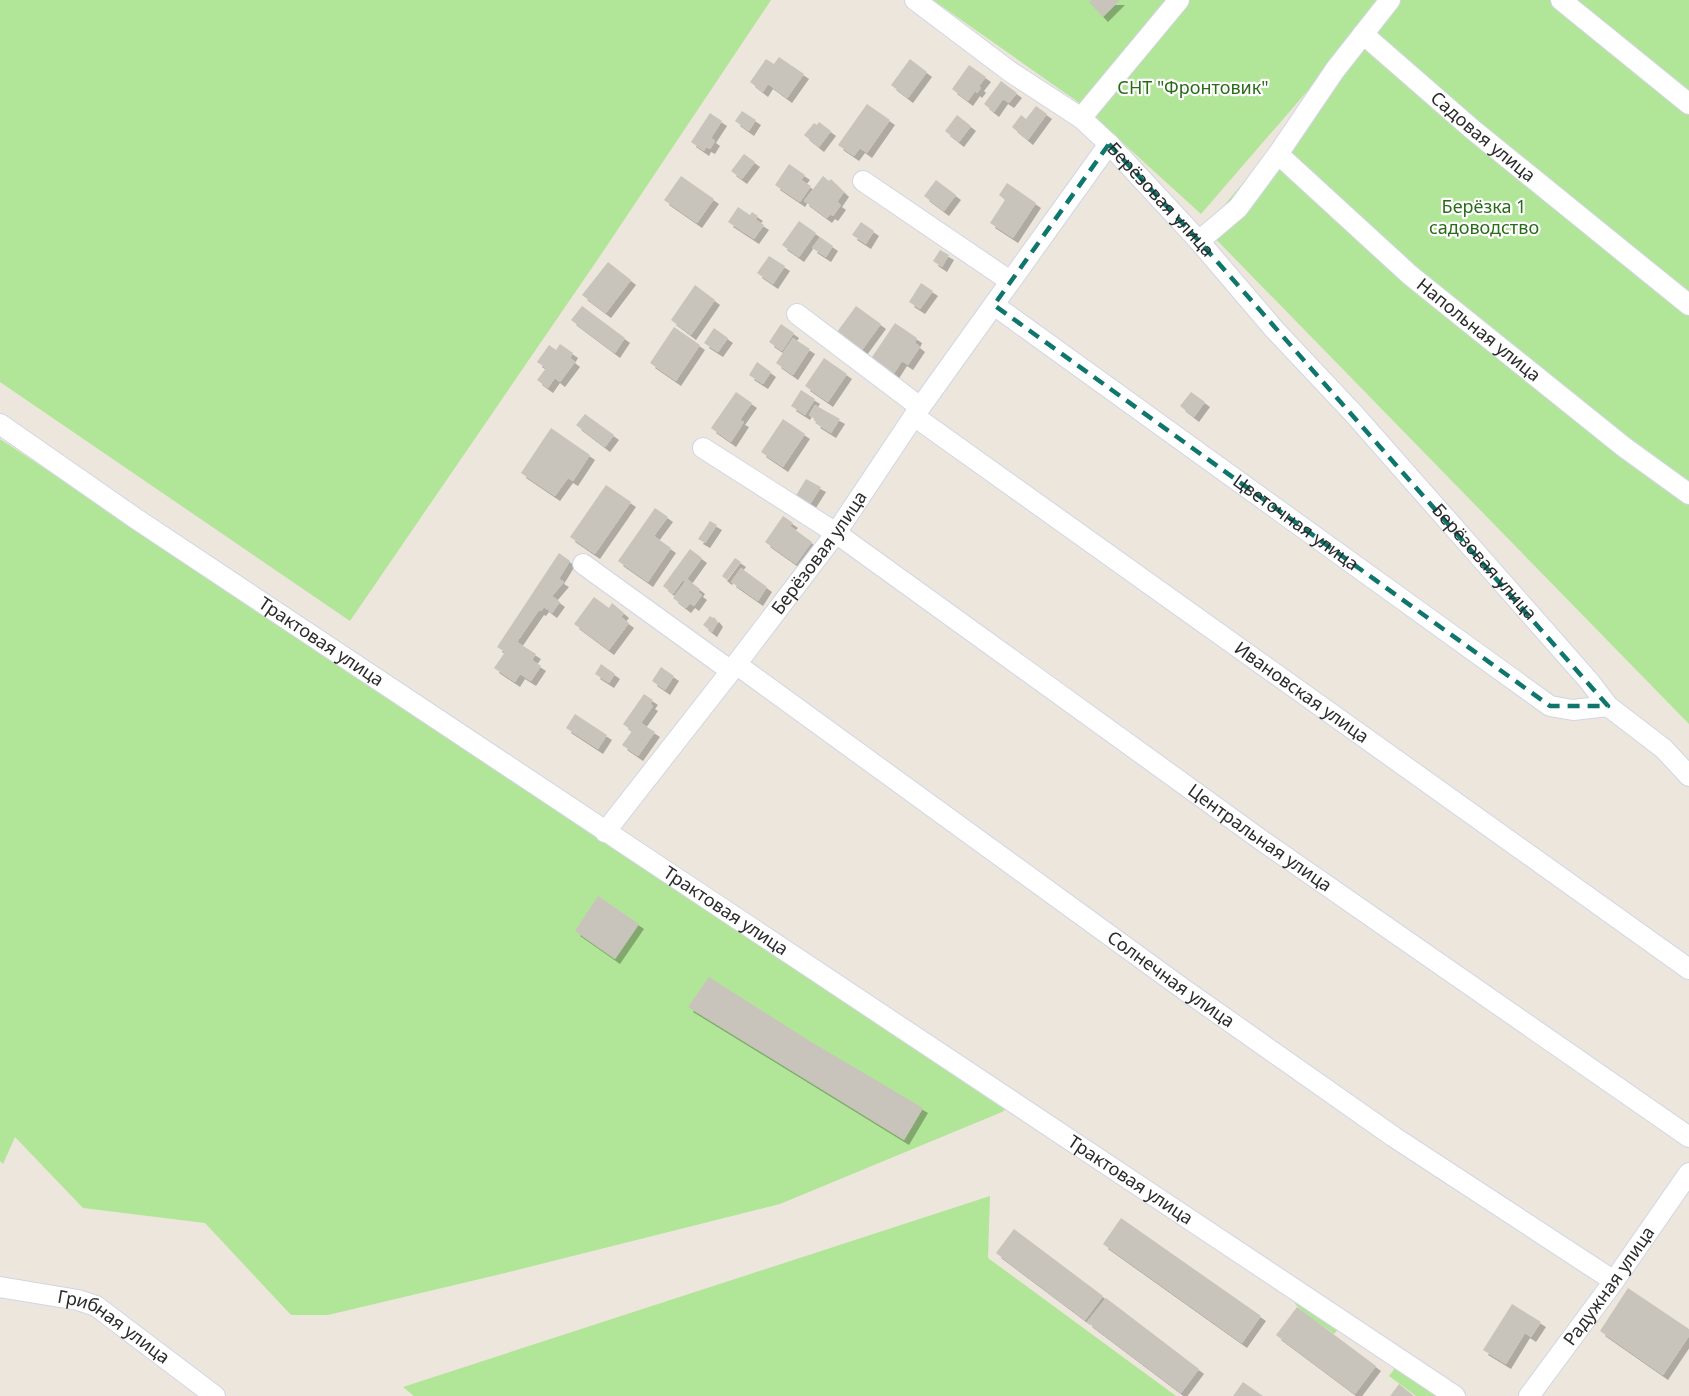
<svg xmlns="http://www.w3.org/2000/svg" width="1689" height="1396" font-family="'Noto Sans',sans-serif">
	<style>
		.green { fill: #b1e597 }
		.building { fill: #c9c4bb; filter: url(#shadow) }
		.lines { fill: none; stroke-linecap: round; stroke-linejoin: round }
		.minor-casing { stroke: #d2d5e4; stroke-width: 22 }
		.minor { stroke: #fff; stroke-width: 20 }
		.marked { fill: none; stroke: #0f766e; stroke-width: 4.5; stroke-dasharray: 12 8; stroke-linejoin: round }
		.labels { text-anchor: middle; stroke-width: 4.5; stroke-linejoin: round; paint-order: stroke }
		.park-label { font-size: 18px; fill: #296b18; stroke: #fff }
		.street-label { font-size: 18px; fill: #2b2b2b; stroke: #fff }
	</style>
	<defs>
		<filter id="shadow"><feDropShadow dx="5" dy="5" stdDeviation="0" flood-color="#0004"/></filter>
	</defs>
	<rect width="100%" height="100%" fill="#ede6dc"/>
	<path class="green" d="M 0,0 L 771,0 L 598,259 L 350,621 L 0,382 Z
		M 933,0 L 1386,0 L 1201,214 L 1078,102 Z
		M 1397,0 L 1689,0 L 1689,724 L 1205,228 Z
		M 0,439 L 1013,1103 L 1002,1112 L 780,1204 L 501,1274 L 328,1315 L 291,1315 L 205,1223 L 83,1208 L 15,1137 L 3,1164 L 0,1161 Z
		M 990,1196 L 988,1258 L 1176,1396 L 414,1396 L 403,1387 Z
		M 1291,1295 L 1343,1324 L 1334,1334 C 1324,1326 1292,1308 1291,1295 Z
		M 1399,1363 L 1449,1396 L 1416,1396 L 1389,1376 Z"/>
	<path class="building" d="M 1091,0 L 1120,0 L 1103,17 L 1089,2 Z
		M 779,57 L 804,74 L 787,98 L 768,84 L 763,92 L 750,82 L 766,59 L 774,64 Z
		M 910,59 L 927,72 L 908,98 L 891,85 Z
		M 969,65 L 986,77 L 979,86 L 981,88 L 977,93 L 975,91 L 968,101 L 952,89 Z
		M 1001,81 L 1017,93 L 1009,103 L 1003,99 L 994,112 L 984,104 Z
		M 867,104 L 890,120 L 867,153 L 860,148 L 854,156 L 838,145 Z
		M 1036,106 L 1047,114 L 1028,140 L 1012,127 L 1021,115 L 1026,119 Z
		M 742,111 L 756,120 L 749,131 L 735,121 Z
		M 710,113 L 722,121 L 711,138 L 715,141 L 710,149 L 706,147 L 704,151 L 691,142 Z
		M 957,115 L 971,126 L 959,142 L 945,131 Z
		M 819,122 L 831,131 L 819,147 L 804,135 L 814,123 L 817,125 Z
		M 744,154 L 755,162 L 742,179 L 731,171 Z
		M 789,164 L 805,175 L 801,180 L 811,186 L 800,202 L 775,185 Z
		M 681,176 L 714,199 L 697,223 L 664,200 Z
		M 823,176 L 829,181 L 831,179 L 844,192 L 837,202 L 841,205 L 833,216 L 830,214 L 827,218 L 804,201 Z
		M 936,180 L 956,195 L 944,211 L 924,196 Z
		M 1007,183 L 1036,203 L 1013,238 L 990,223 L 1005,200 L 999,195 Z
		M 738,207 L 750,215 L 752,212 L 758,216 L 755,219 L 764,225 L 754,239 L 728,222 Z
		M 799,221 L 816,233 L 799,257 L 782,245 Z
		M 861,222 L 874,231 L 866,244 L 852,235 Z
		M 820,237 L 833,246 L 826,257 L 812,248 Z
		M 940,250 L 949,255 L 942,267 L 933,261 Z
		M 769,256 L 785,266 L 773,284 L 757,273 Z
		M 608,262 L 631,280 L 606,313 L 582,295 Z
		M 921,283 L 933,291 L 920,309 L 909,302 Z
		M 695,285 L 715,300 L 691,335 L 671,320 Z
		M 582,306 L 625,338 L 615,353 L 571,320 Z
		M 856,306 L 881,324 L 862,350 L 837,332 Z
		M 895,323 L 917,338 L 915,343 L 920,347 L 908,365 L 902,361 L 893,375 L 870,360 Z
		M 781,324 L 794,333 L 782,351 L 769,342 Z
		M 674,327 L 700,345 L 676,381 L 650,363 Z
		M 714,328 L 728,338 L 718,352 L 704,343 Z
		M 793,338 L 810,349 L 793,375 L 776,363 Z
		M 560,344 L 573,353 L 570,358 L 575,362 L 560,382 L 555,378 L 548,388 L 537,380 L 546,368 L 537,362 L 549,345 L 556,350 Z
		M 824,358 L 847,374 L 828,402 L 805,386 Z
		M 757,362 L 771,372 L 763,384 L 749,375 Z
		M 801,390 L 815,399 L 805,415 L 791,406 Z
		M 736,392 L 752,403 L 740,420 L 744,422 L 731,442 L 711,428 Z
		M 1191,392 L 1205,402 L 1194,417 L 1180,406 Z
		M 815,405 L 840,419 L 831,433 L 815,423 L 817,421 L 809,415 Z
		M 585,414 L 614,435 L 605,447 L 576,425 Z
		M 783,419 L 805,434 L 783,467 L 761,452 Z
		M 551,428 L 590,455 L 573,481 L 568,478 L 555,496 L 521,473 Z
		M 806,479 L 821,487 L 809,506 L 795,497 Z
		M 606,485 L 631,502 L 595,554 L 570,537 Z
		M 655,508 L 668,517 L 654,536 L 671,548 L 648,582 L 618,561 Z
		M 783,516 L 793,523 L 790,526 L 812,542 L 796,564 L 765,542 Z
		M 710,521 L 717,525 L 705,543 L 698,539 Z
		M 690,549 L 702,558 L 687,579 L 700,589 L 698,592 L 702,595 L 694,606 L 690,603 L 686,608 L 673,598 L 685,582 L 683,580 L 673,594 L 663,586 Z
		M 559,553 L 570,561 L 559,579 L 564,582 L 552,596 L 560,602 L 552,613 L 544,607 L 541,611 L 539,610 L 517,642 L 536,654 L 532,660 L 541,666 L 531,681 L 520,674 L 515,682 L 494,668 L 505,652 L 497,647 Z
		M 735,558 L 741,562 L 727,580 L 722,576 Z
		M 741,568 L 767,587 L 758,601 L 731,582 Z
		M 594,597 L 609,608 L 612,603 L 624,613 L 621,617 L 629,623 L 609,650 L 574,624 Z
		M 710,616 L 713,618 L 714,617 L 718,622 L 712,632 L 703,625 Z
		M 601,664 L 615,674 L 609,683 L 595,674 Z
		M 661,667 L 674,676 L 665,690 L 652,681 Z
		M 644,694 L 653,700 L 650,704 L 653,706 L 641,723 L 655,732 L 638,756 L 622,745 L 632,731 L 623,724 Z
		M 575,714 L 607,735 L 598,749 L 566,728 Z
		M 598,896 L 639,924 L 615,959 L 575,931 Z
		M 709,977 L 808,1040 L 923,1108 L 904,1140 L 688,1007 Z
		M 1121,1218 L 1261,1316 L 1242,1343 L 1103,1244 Z
		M 1014,1229 L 1103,1296 L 1085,1320 L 996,1253 Z
		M 1628,1288 L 1689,1329 L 1689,1336 L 1663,1375 L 1600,1331 Z
		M 1106,1298 L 1199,1369 L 1181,1393 L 1087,1322 Z
		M 1512,1304 L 1541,1322 L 1531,1337 L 1525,1333 L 1506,1364 L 1483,1350 Z
		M 1297,1307 L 1376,1366 L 1355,1394 L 1276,1335 Z
		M 1243,1382 L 1263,1396 L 1233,1396 Z
		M 1399,1384 L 1414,1396 L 1390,1396 Z"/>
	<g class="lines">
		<defs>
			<g id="minor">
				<path d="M 915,0 L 1012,73 L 1081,118 L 1179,0"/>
				<path d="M 1561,0 L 1689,104"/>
				<path id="s1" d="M 1363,34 L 1472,129 L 1689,305"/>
				<path id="s2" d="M 1081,118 L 1109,144 L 1199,241 L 1274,329 L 1354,414 L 1589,681 L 1608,706 L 1664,749 L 1689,776"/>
				<path id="s3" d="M 1278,154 L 1410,275 L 1624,447 L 1689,494"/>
				<path d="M 863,181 L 1010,281"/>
				<path d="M 1199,241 L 1238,208 L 1278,154 L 1335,70 L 1390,0"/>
				<path id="s4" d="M 994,305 L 1550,706 L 1573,710 L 1608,706"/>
				<path d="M 797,314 L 920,407"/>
				<path id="s5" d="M 914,416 L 1689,969"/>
				<path id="s6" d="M 0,424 L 135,518 L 1455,1396"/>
				<path id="s7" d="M 703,448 L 836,533 L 1264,842 L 1689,1137"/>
				<path d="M 583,564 L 731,671"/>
				<path id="s8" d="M 736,664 L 1182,988 L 1394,1137 L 1614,1281"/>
				<path id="s9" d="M 605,832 L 731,671 L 836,533 L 914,416 L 1109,144"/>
				<path id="s10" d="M 0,1287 L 78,1300 L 96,1306 L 215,1396"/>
				<path id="s11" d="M 1529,1396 L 1614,1281 L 1689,1173"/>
			</g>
		</defs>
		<use href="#minor" class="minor-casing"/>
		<use href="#minor" class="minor"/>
	</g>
	<path class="marked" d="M 1109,144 L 1199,241 L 1608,706 L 1550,706 L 994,305 Z"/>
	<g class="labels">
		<g class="park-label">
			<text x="1193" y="94">СНТ "Фронтовик"</text>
			<text x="1484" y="213">Берёзка 1<tspan x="1484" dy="21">садоводство</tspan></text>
		</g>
		<g class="street-label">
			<text dy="6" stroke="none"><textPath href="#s1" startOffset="158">Садовая улица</textPath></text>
			<text dy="6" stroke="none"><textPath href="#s2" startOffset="114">Берёзовая улица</textPath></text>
			<text dy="6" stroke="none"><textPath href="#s3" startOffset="267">Напольная улица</textPath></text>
			<text dy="6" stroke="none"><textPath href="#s4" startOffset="372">Цветочная улица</textPath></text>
			<text dy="6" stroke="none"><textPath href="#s9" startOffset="352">Берёзовая улица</textPath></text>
			<text dy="6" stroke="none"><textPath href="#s2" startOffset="600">Берёзовая улица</textPath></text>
			<text dy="6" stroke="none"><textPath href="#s6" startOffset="388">Трактовая улица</textPath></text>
			<text dy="6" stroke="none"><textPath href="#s5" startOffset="476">Ивановская улица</textPath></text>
			<text dy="6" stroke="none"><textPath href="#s7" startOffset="680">Центральная улица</textPath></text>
			<text dy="6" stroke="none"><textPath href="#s6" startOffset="874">Трактовая улица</textPath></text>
			<text dy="6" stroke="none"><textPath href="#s8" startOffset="537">Солнечная улица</textPath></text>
			<text dy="6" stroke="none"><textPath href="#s6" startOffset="1360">Трактовая улица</textPath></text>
			<text dy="6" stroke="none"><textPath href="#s11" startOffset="136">Радужная улица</textPath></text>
			<text dy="6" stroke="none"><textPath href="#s10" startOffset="123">Грибная улица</textPath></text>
		</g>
	</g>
</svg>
